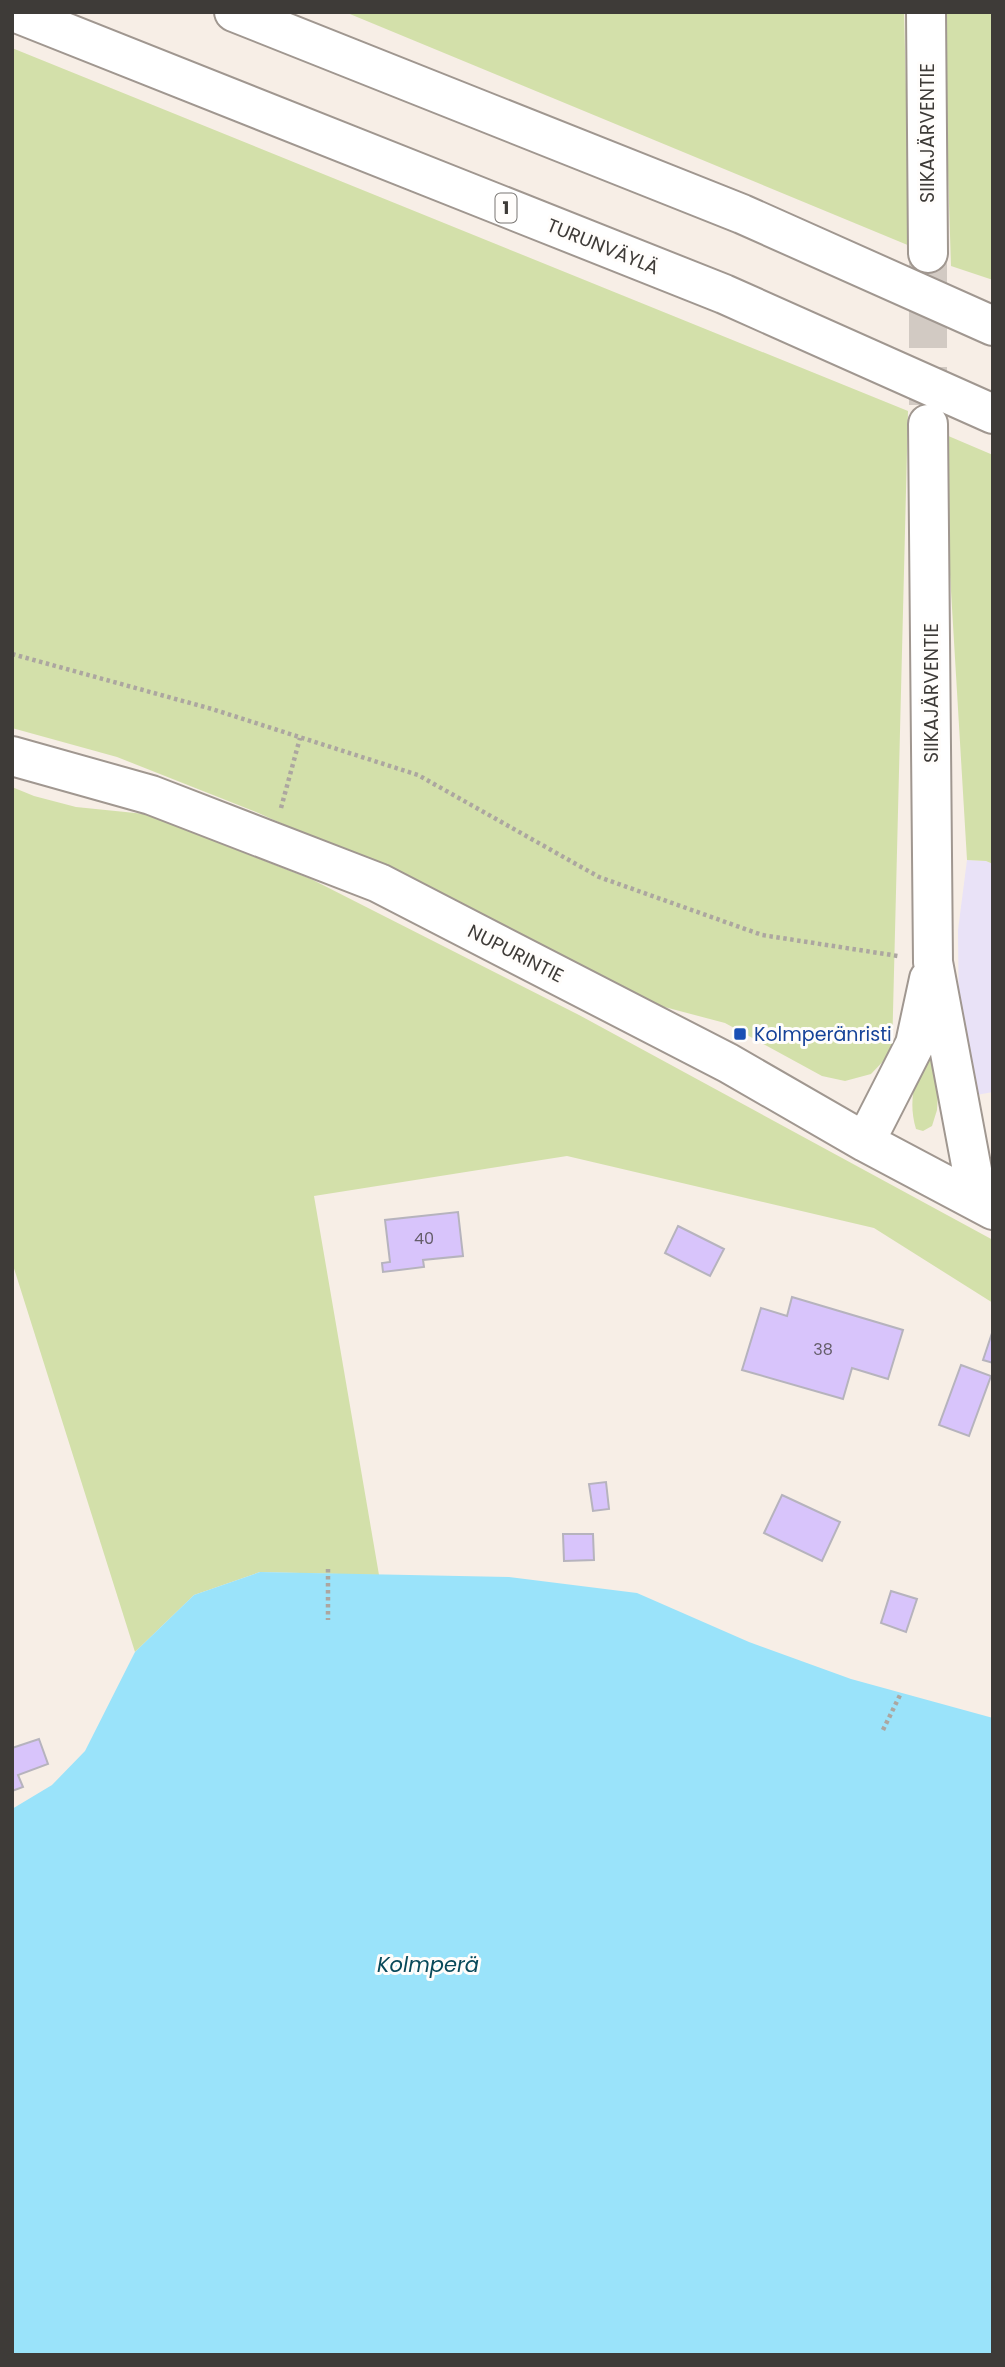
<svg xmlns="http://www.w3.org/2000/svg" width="1005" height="2367" font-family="Poppins,sans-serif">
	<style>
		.industrial { fill: #e9e2f7 }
		.green { fill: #d3e0aa }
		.water { fill: #9ae3fa }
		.building { fill: #d8c4fb; stroke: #b6b3bd; stroke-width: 2 }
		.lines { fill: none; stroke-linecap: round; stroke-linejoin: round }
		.secondary-tunnel { stroke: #d2cac3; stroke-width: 38; stroke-dasharray: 38 19; stroke-linecap: butt }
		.secondary-casing { stroke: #a09790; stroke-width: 42 }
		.highway-casing { stroke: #a09790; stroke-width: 42 }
		.path { stroke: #aca6a0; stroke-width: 4.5; stroke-dasharray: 3.5 3.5; stroke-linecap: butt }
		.secondary { stroke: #fff; stroke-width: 38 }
		.highway { stroke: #fff; stroke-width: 38 }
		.transit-dot { fill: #1a4fb4; stroke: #fffdfb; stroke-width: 2.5 }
		.labels { text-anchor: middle; stroke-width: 6; stroke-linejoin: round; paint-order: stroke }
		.number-label { font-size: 16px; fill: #645d69 }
		.shield { fill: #fffdfb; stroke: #787572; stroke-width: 2 }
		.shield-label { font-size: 18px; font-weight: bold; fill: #3e3b38 }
		.street-label { font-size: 19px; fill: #3e3b38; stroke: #fffdfb }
		.transit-label { font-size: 19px; fill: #164399; stroke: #fffdfb; text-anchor: start }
		.water-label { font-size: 21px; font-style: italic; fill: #08495a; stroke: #fffdfb }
	</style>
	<rect width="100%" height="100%" fill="#f7eee6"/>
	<path class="industrial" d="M 967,860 L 986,861 L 993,864 L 993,1092 L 971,1096 L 959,1033 L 958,930 Z"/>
	<path class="green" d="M 345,12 L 904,12 L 910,246 Z
		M 943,12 L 993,12 L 993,280 L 951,266 Z
		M 12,48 L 908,411 L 892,1052 L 871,1074 L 845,1081 L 822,1076 L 725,1023 L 638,1000 L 449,898 L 256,812 L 117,757 L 12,728 Z
		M 946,435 L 993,455 L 993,864 L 986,861 L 967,860 L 945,490 Z
		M 12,787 L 34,796 L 76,807 L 145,814 L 311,879 L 579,1015 L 993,1240 L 993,1303 L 874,1228 L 567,1156 L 314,1196 L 379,1575 L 260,1572 L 194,1595 L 135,1652 L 12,1262 Z
		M 928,1049 L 939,1076 L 937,1110 L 932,1126 L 923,1131 L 916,1129 C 907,1098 916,1077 928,1049 Z"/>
	<path class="water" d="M 260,1572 L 509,1577 L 637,1593 L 749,1642 L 851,1679 L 993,1718 L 993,2355 L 12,2355 L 12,1809 L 52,1785 L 85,1751 L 135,1652 L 194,1595 Z"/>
	<path class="building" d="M 458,1212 L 463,1256 L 423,1260 L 424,1267 L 383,1272 L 382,1263 L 390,1262 L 385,1220 Z
		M 678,1226 L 724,1249 L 710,1276 L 665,1253 Z
		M 792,1297 L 903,1330 L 888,1379 L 852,1368 L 843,1399 L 742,1370 L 761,1308 L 787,1316 Z
		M 993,1330 L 993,1363 L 983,1360 Z
		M 961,1365 L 991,1376 L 969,1436 L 939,1425 Z
		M 606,1482 L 609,1509 L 593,1511 L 589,1484 Z
		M 782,1495 L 840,1522 L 822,1561 L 764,1533 Z
		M 563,1534 L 593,1534 L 594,1560 L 564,1561 Z
		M 891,1591 L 917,1599 L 906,1632 L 881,1623 Z
		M 39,1739 L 48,1764 L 18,1775 L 23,1787 L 12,1791 L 12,1748 Z"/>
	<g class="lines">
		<path class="secondary-tunnel" d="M 928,253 L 928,414"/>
		<defs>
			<path id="secondary" d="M 926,12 L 928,253
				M 928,424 L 933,962 L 978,1202
				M 12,756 L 151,795 L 379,883 L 728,1063 L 865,1142 L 993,1210
				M 865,1142 L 915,1044 L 929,979"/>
			<path id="highway" d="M 14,12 L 724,294 L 993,414
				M 234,12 L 742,214 L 993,326"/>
		</defs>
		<use href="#secondary" class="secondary-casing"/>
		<use href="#highway" class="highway-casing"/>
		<path class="path" d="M 12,654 L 212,709 L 418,775 L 599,877 L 762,935 L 898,956
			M 281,808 L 300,738
			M 328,1569 L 328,1620
			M 883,1730 L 901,1693"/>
		<use href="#secondary" class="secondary"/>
		<use href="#highway" class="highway"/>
	</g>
	<rect class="transit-dot" x="733" y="1027" width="14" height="14" rx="3.5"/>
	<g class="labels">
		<g class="number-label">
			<text x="424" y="1244">40</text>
			<text x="823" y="1355">38</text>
		</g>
		<rect class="shield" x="495.5" y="193.5" width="21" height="29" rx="5"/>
		<g class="shield-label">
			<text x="506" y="214">1</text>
		</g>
		<g class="street-label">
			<text transform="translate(927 133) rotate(-90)" y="7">SIIKAJÄRVENTIE</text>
			<text transform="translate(603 246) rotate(22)" y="7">TURUNVÄYLÄ</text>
			<text transform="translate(931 693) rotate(-90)" y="7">SIIKAJÄRVENTIE</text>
			<text transform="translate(516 953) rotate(27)" y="7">NUPURINTIE</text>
		</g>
		<g class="transit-label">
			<text x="754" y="1041">Kolmperänristi</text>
		</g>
		<g class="water-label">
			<text x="428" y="1972">Kolmperä</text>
		</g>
	</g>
	<rect width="1005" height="2367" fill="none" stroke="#3e3b38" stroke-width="28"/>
</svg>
